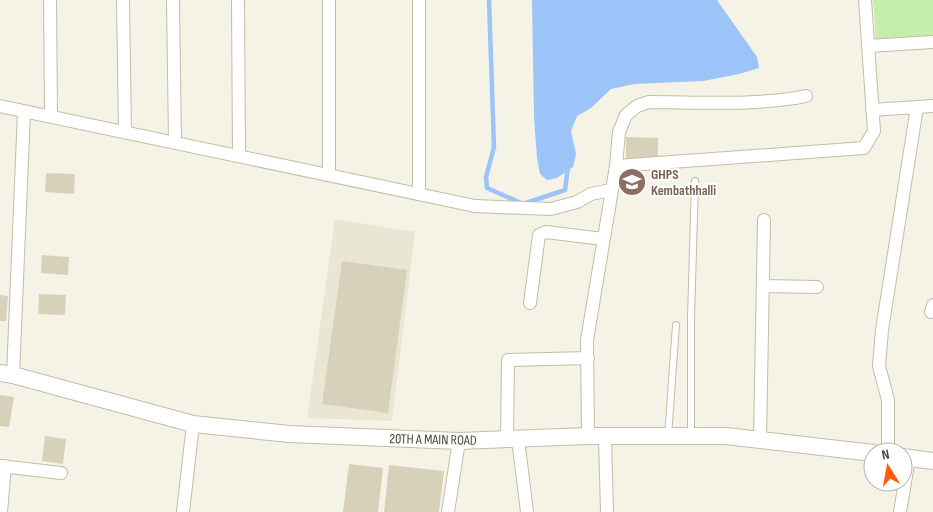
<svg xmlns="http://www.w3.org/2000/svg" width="933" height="512" font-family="'Sofia Sans Condensed',sans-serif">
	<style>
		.residential { fill: #e9e6d4 }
		.green { fill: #c5eeaa }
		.water { fill: #9cc4f8 }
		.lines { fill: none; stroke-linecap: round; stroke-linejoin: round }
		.stream { stroke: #9cc4f8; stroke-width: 4.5 }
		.building { fill: #d8d1ba }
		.service-casing { stroke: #c2bda8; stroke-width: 8 }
		.minor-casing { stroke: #c2bda8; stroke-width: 14 }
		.tertiary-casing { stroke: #c2bda8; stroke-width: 18 }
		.service { stroke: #fff; stroke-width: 6 }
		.minor { stroke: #fff; stroke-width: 12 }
		.tertiary { stroke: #fff; stroke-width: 16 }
		.labels { text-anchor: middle; stroke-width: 4; stroke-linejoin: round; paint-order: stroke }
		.education-label { font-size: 14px; font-weight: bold; fill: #785e54; stroke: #fff; text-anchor: start }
		.street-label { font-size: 14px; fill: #494434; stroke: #fff }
	</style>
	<rect width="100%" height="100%" fill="#f5f3e6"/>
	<path class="residential" d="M 335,219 L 415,232 L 392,421 L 307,418 Z"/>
	<path class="green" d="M 873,0 L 933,0 L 933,37 L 876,40 Z"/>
	<path class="water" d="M 532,0 L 717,0 L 757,57 L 759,68 L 739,74 L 703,81 L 634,84 L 611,89 L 591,108 L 577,116 L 571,131 L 576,154 L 573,167 L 557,178 L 547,180 L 540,174 L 537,158 L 534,117 Z"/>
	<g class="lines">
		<path class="stream" d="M 489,0 L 494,147 L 486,177 L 487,188 L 523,204 L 565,190 L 568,167"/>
	</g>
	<path class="building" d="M 626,137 L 658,138 L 658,163 L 626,162 Z
		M 46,173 L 75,174 L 74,194 L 45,192 Z
		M 42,255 L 69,257 L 68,275 L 41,273 Z
		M 342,261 L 407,270 L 388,413 L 322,404 Z
		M 39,294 L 66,295 L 65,315 L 38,314 Z
		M 0,295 L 8,296 L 6,321 L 0,321 Z
		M 0,395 L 14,397 L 9,427 L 0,426 Z
		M 45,436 L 66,439 L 63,464 L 42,461 Z
		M 349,464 L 383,468 L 378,512 L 343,512 Z
		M 389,465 L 444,471 L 439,512 L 384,512 Z"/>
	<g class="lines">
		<defs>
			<path id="service" d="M 691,435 L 691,318 L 695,181
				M 668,436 L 676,325"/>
			<path id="minor" d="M 50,0 L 51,116
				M 123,0 L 125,132
				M 173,0 L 175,142
				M 238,0 L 239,156
				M 419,0 L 419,194
				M 868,46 L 933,42
				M 0,106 L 475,206 L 551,209 L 577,202 L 591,194 L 611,190
				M 872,110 L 933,106
				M 616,166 L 864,148 L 874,131 L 865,0
				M 329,175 L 329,0
				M 763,286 L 817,287
				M 530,303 L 539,235 L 546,232 L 603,239
				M 931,312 L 933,305
				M 13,375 L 24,112
				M 588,436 L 587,340 L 616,166 L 619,132 L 626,115 L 637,106 L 649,102 C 698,102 758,106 806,96
				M 605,437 L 607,512
				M 507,439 L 508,360 L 588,358
				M 518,439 L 527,512
				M 760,439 L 764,220
				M 888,452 L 888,400 L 879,366 L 882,330 L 917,107
				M 0,466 L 61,473
				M 1,512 L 5,466
				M 183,512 L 193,424
				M 448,512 L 459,441
				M 900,512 L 909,458"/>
			<path id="tertiary" d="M 0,373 L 13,375 L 193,424 L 289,434 L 459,441 L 588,436 L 726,436 L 873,453
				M 903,457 L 933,461"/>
		</defs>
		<use href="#service" class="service-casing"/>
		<use href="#minor" class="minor-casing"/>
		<use href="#tertiary" class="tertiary-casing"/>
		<use href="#service" class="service"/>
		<use href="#minor" class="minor"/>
		<use href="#tertiary" class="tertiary"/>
	</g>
	<defs>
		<symbol id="school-disc" viewBox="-11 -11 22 22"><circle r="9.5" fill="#8d6e63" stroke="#fff"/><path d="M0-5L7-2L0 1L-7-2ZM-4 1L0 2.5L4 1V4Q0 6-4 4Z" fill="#fff"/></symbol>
	</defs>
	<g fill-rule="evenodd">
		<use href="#school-disc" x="616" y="166" width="32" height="32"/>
	</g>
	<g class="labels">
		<g class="education-label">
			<text x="651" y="179">GHPS<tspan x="651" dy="16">Kembathhalli</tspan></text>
		</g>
		<g class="street-label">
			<text transform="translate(433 439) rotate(1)" y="5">20TH A MAIN ROAD</text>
		</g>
	</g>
	<g transform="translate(888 467) rotate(349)"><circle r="24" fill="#ffffff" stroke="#b6b4ae"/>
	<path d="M0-4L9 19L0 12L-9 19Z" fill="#ff5b13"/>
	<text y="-8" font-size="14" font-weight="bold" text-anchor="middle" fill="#494434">N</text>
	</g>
</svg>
